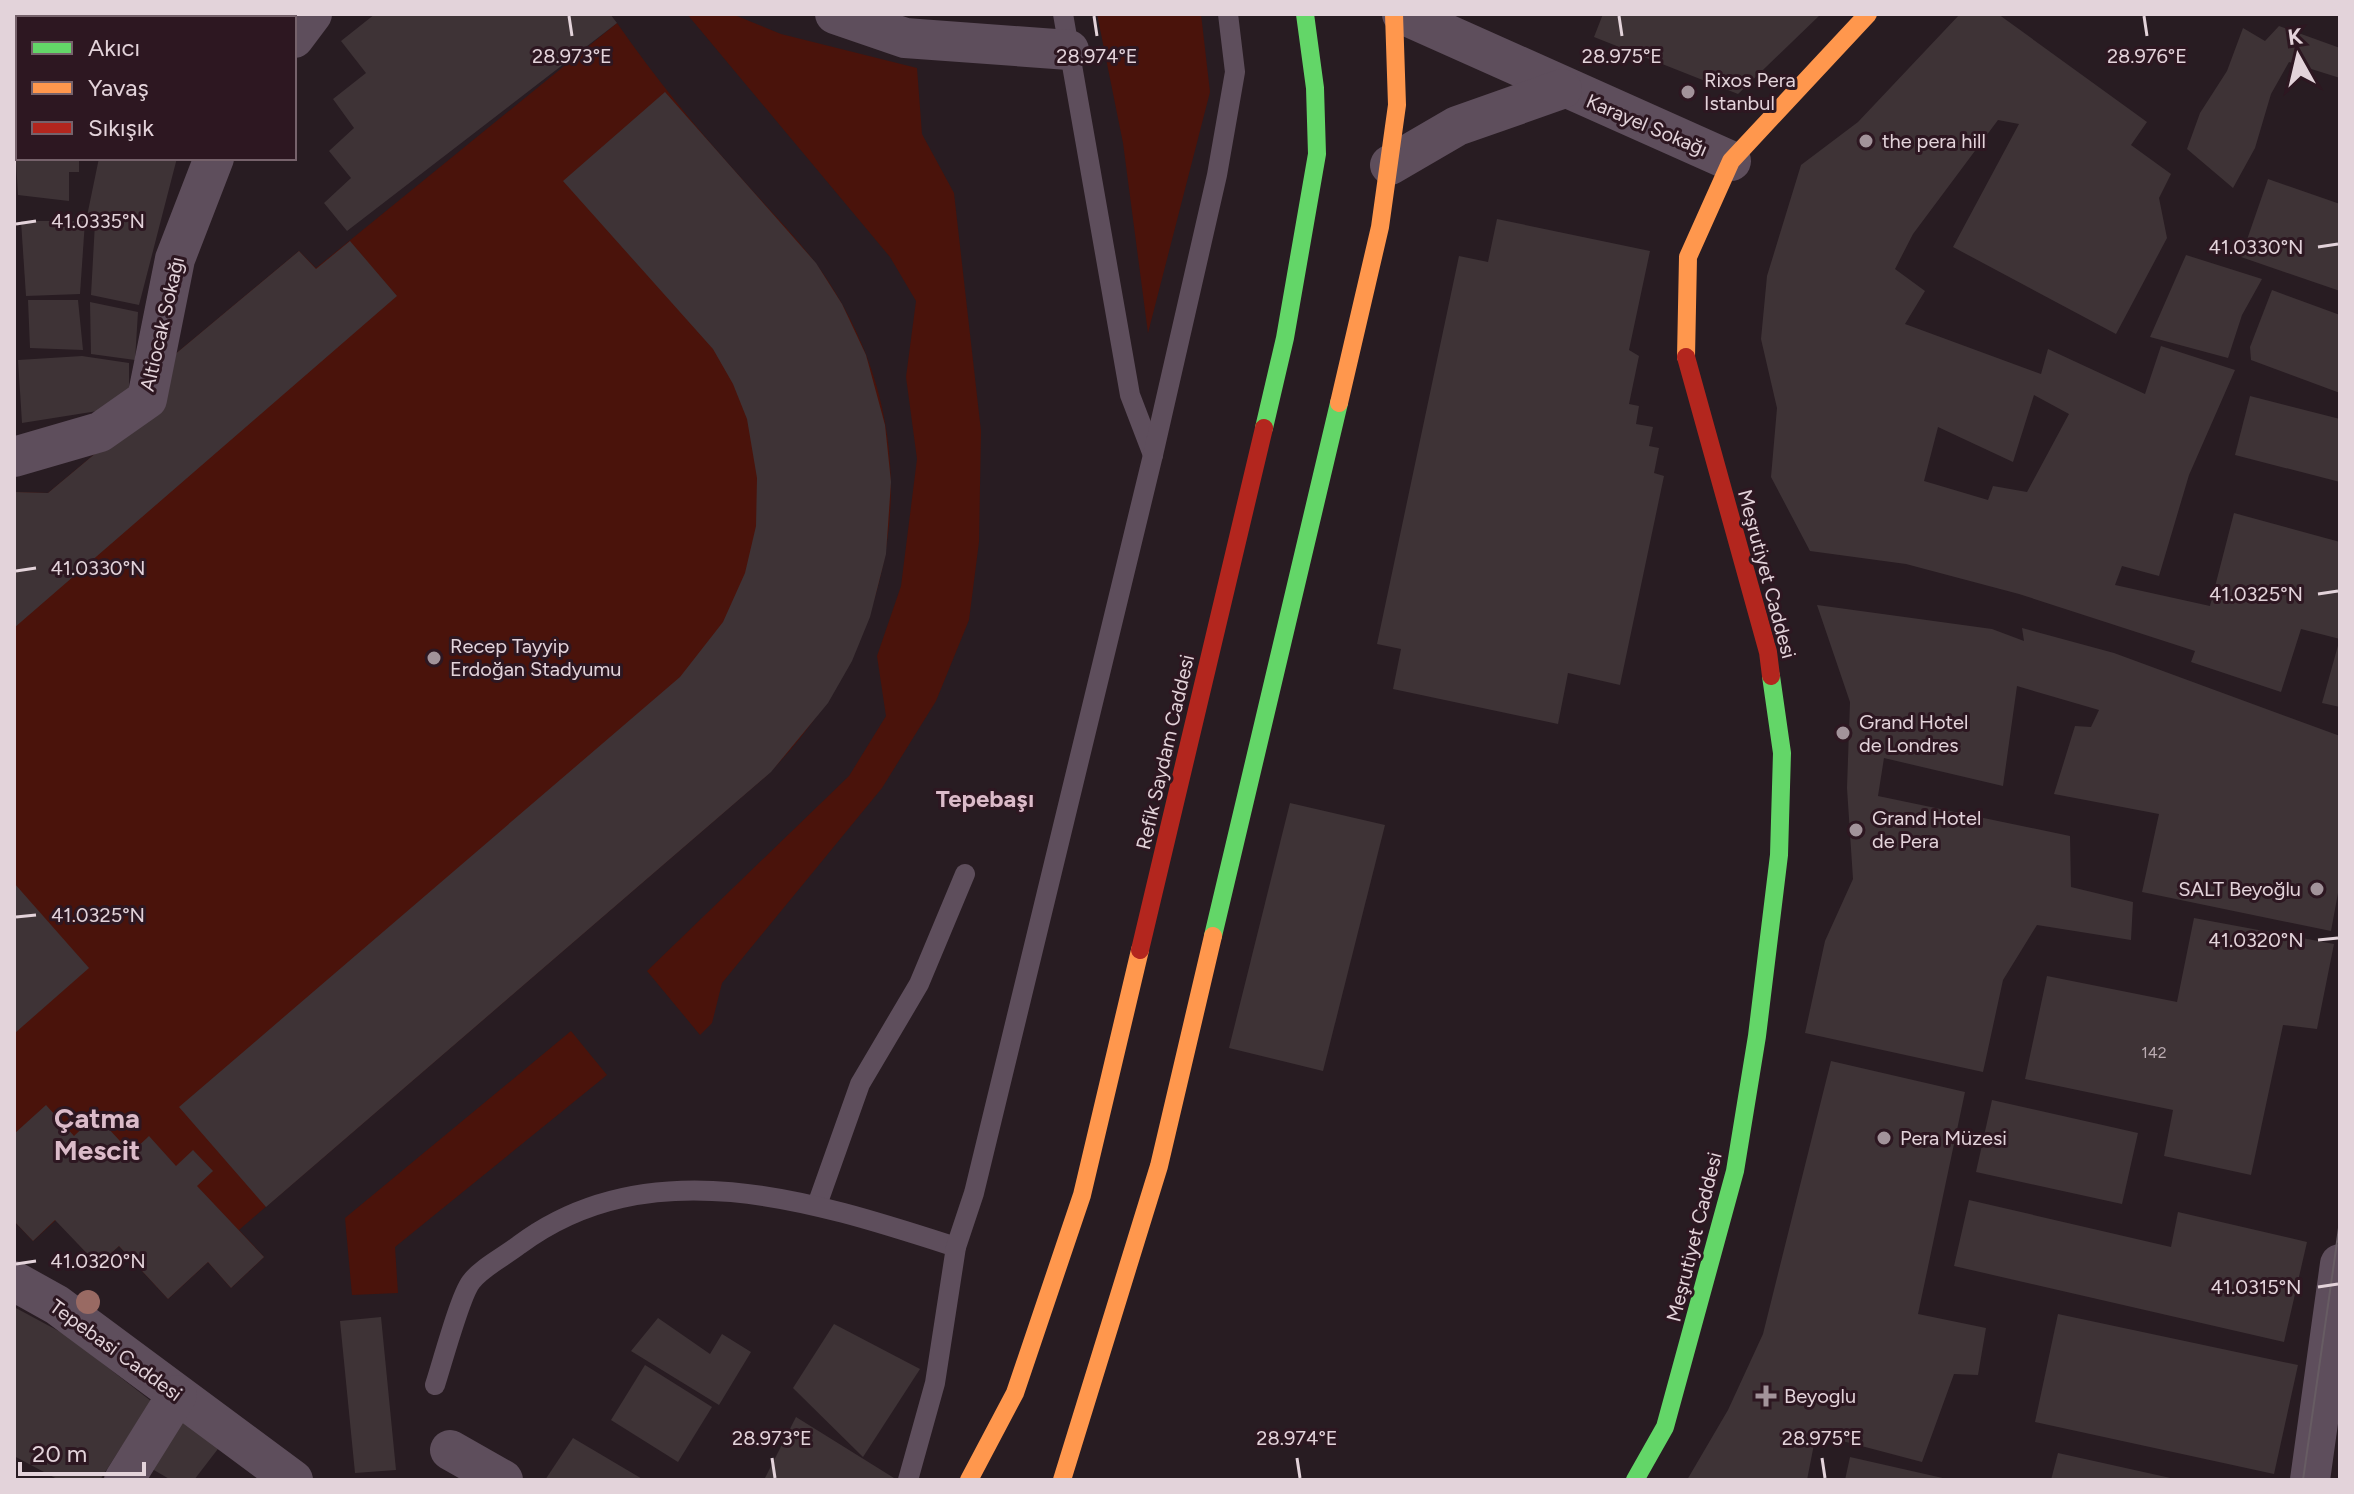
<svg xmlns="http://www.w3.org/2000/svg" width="2354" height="1494" font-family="Figtree,sans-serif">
<rect width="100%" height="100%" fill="#281c22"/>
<g fill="#4a130b">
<path d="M687 14H732L781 34 917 68 922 134 954 193 981 431 979 542 969 620 936 701 882 788 722 983 712 1023 700 1035 647 971 849 776 886 716 877 656 901 586 917 459 906 377 916 301 890 257Z"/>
<path d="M1097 14H1201L1210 92 1148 333 1123 143Z"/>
<path d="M617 23C656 79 697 129 742 179 771 212 804 244 828 281 935 444 900 644 765 777L239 1230 264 1257 231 1288 208 1262 168 1299 119 1246 98 1265 56 1220 33 1241 14 1221V492L48 493 163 397 161 366 299 251 316 268Z"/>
<path d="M571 1031 607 1075 395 1247 398 1293 352 1295 345 1218Z"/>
</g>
<g fill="#3e3336" fill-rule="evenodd">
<path d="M14 14H57V18H18V104Z"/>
<path d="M125 14H219L223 18H124Z"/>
<path d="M375 14H610L617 23 347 231 324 203 351 178 329 151 354 128 333 99 366 73 341 41Z"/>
<path d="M1603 14H1821L1738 94 1594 37Z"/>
<path d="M1960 14H1998L2147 122 2131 145 2171 174 2159 198 2167 238 2116 334 1953 247 2019 124 1998 120 1913 234 1895 269 1925 291 1905 324 2041 374 2048 349 2145 394 2161 346 2235 370 2189 475 2159 576 2122 566 2115 585 2210 606 2234 513 2340 542V639L2301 629 2281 692 2191 662 2195 651 2019 594 1906 564 1810 551 1771 477 1777 408 1761 339 1767 276 1801 165 1858 122ZM2034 395 2069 414 2027 492 1993 486 1988 500 1924 481 1938 427 2013 462Z"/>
<path d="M2279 26 2340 48V78L2289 62 2271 94 2255 148 2233 188 2187 149 2200 113 2227 71 2243 28 2265 41Z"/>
<path d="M665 92 816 263 842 304 866 355 885 425 891 482 886 554 870 617 852 661 828 703 771 772 266 1207 179 1107 680 677 723 622 745 573 756 526 757 478 747 419 733 384 713 349 563 181Z"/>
<path d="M14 131H18V158H79V172H69V201L18 195Z"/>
<path d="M99 158H177L139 305 91 295 95 223 86 221Z"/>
<path d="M2268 179 2340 204V291L2241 257Z"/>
<path d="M1497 219 1650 251 1629 350 1639 356 1629 404 1639 406 1636 424 1653 427 1649 446 1659 448 1654 473 1664 476 1620 685 1568 673 1558 724 1393 689 1401 649 1377 644 1459 256 1488 262Z"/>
<path d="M21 221H85L80 294 26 296Z"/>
<path d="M350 241 397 296 14 628V492L48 493 163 397 161 366 299 251 316 269Z"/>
<path d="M2186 255 2262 279 2242 315 2228 358 2150 337Z"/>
<path d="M2272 290 2340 315V393L2251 360 2250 347Z"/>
<path d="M28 300H78L83 350 30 348Z"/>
<path d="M90 302 138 312 135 360 91 354Z"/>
<path d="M82 356 129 363V406L22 423 18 360Z"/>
<path d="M2250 396 2340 419V482L2235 455Z"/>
<path d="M1817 605 1992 629 2024 641 2022 628 2114 653 2340 736V882L2331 931 2142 892 2159 814 2054 794 2075 726 2091 727 2099 710 2017 686 2003 786 1884 758 1878 796 2070 836 2071 887 2133 902 2131 940 2037 925 2003 980 1983 1072 1805 1033 1825 941 1853 879 1847 788 1850 702Z"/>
<path d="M2339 642H2340V707L2322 703Z"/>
<path d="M1290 803 1385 825 1323 1071 1229 1048Z"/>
<path d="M14 883 89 968 15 1033 14 1032Z"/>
<path d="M2194 918 2334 944 2317 1029 2283 1025 2251 1175 2164 1156 2173 1110 2025 1079 2047 976 2177 1002Z"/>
<path d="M1831 1061 1965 1092 1918 1314 1986 1328 1978 1375 1954 1374 1922 1462 1816 1434 1807 1480H1687L1728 1410 1763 1334Z"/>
<path d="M1992 1100 2138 1133 2122 1204 1976 1172Z"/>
<path d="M46 1105 74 1136 96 1115 131 1153 149 1136 176 1166 193 1150 213 1171 197 1186 264 1257 231 1288 208 1262 168 1299 119 1246 98 1265 55 1220 33 1241 14 1221V1134Z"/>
<path d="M1969 1200 2171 1247 2178 1212 2307 1242 2284 1342 1954 1266Z"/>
<path d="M14 1307 66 1335 151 1401 100 1480H59L14 1456Z"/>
<path d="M2058 1314 2298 1365 2274 1474 2035 1422Z"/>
<path d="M381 1317 396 1470 355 1473 340 1321Z"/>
<path d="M658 1318 710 1354 722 1334 751 1352 719 1405 631 1351Z"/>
<path d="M834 1324 920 1369 863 1457 793 1388Z"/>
<path d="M645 1365 712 1407 678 1462 611 1420Z"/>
<path d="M183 1414 224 1441 194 1480H171L147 1466Z"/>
<path d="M796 1417 894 1478 764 1480Z"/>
<path d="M573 1438 644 1480H545Z"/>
<path d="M2058 1453 2175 1479V1480H2051Z"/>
<path d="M1850 1457 1947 1479V1480H1845Z"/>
</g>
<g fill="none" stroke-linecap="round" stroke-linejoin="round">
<g stroke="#5e4e5c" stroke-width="20">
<path d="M1063 14 1130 395 1153 455"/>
<path d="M817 1205 860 1084 919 984 965 874"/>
<path d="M435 1385C442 1364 460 1296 471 1282 481 1268 505 1256 519 1245 650 1147 816 1202 956 1247"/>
<path d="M908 1480 935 1383 956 1247 974 1193 1153 455 1217 175 1235 72 1228 14"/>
</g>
<g stroke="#5e4e5c" stroke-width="40">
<path d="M835 14 905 38 1069 50"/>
<path d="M1402 14 1731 161"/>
<path d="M294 38 312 14"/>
<path d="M1390 165 1457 126 1562 89"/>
<path d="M14 457 100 432 147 399 175 259 214 158"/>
<path d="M14 1281 57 1305 293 1480"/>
<path d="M450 1450 503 1480"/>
<path d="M124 1480 177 1395"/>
<path d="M2310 1480 2340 1264"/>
</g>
<g stroke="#63d668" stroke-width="18">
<path d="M1264 428 1285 338 1317 154 1315 88 1305 14"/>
<path d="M1213 936 1339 403"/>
<path d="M1635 1480 1665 1427 1735 1171 1757 1036 1779 855 1782 753 1771 676"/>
</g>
<g stroke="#ff974d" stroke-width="18">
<path d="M1686 357 1688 257 1731 161 1868 14"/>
<path d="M1339 403 1380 227 1397 105 1394 14"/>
<path d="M969 1480 1015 1393 1082 1195 1140 950"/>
<path d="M1062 1480 1159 1166 1213 936"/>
</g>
<g stroke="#b3261e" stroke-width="18">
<path d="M1686 357 1768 652 1771 676"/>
<path d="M1140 950 1264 428"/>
</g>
<path stroke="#675c63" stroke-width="2" d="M2303 1480 2340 1221"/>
</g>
<circle fill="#996a63" cx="88" cy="1302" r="12"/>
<path fill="none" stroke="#e3d3da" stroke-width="3" d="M569 16 572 36M1094 16 1097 36M1619 16 1622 36M2144 16 2147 36M16 224 36 221M2318 247 2338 244M16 571 36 568M2318 594 2338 591M16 917 36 915M2318 940 2338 938M16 1264 36 1261M2318 1287 2338 1284M772 1458 775 1478M1297 1458 1300 1478M1822 1458 1825 1478"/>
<g fill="#a2939a" stroke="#2d1721" stroke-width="3">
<circle cx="1688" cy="92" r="8"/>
<circle cx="1866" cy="141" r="8"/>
<circle cx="434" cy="658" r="8"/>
<circle cx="1843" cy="733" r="8"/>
<circle cx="1856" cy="830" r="8"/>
<circle cx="2317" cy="889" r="8"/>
<circle cx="1884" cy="1138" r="8"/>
<path d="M1762 1384h8v8h8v8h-8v8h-8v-8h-8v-8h8z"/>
</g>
<g text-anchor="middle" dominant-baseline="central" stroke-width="6" stroke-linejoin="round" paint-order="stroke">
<g font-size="16" fill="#baabb1">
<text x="2154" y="1052">142</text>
</g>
<g font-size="20" fill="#e3d3da" stroke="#2d1721" text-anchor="start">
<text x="1704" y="80">Rixos Pera<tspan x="1704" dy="23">Istanbul</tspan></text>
<text x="1882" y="141">the pera hill</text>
<text x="450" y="646">Recep Tayyip<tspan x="450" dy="23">Erdoğan Stadyumu</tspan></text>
<text x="1859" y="722">Grand Hotel<tspan x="1859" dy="23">de Londres</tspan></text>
<text x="1872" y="818">Grand Hotel<tspan x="1872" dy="23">de Pera</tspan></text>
<text x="2301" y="889" text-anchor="end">SALT Beyoğlu</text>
<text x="1900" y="1138">Pera Müzesi</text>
<text x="1784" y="1396">Beyoglu</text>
</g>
<g font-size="20" fill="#e3d3da" stroke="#2d1721">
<text transform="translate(1647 125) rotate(23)">Karayel Sokağı</text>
<text transform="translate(162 324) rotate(-77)">Altiocak Sokağı</text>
<text transform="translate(1767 574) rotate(75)">Meşrutiyet Caddesi</text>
<text transform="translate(1165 752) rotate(-77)">Refik Saydam Caddesi</text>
<text transform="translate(1694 1237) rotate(-76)">Meşrutiyet Caddesi</text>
<text transform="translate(116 1350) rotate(36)">Tepebasi Caddesi</text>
</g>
<g font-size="24" font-weight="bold" fill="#dbbbc9" stroke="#2d1721">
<text x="985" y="798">Tepebaşı</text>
</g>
<g font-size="28" font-weight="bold" fill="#dbbbc9" stroke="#2d1721">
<text x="97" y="1118">Çatma<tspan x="97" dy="32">Mescit</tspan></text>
</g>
</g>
<g font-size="20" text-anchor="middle" fill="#e3d3da" stroke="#2d1721" stroke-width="6" stroke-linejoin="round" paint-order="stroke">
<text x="572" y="63">28.973°E</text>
<text x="1097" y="63">28.974°E</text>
<text x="1622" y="63">28.975°E</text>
<text x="2147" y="63">28.976°E</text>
<text x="98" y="228">41.0335°N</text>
<text x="2256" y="254">41.0330°N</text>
<text x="98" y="575">41.0330°N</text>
<text x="2256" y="601">41.0325°N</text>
<text x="98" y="922">41.0325°N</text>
<text x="2256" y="947">41.0320°N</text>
<text x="98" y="1268">41.0320°N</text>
<text x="2256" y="1294">41.0315°N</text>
<text x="772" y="1445">28.973°E</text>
<text x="1297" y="1445">28.974°E</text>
<text x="1822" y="1445">28.975°E</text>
</g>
<rect width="2354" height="1494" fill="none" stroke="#e3d3da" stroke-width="32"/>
<rect x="16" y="16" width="280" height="144" fill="#2d1721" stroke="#76626b" stroke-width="2"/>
<rect x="32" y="42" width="40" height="12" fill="#63d668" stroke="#76626b" stroke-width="2"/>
<text x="88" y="56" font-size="24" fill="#e3d3da">Akıcı</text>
<rect x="32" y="82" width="40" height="12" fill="#ff974d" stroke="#76626b" stroke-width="2"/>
<text x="88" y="96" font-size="24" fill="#e3d3da">Yavaş</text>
<rect x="32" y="122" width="40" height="12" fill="#b3261e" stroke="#76626b" stroke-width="2"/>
<text x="88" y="136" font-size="24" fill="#e3d3da">Sıkışık</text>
<g transform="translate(2298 56) rotate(352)" stroke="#2d1721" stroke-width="6" paint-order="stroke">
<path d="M0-6L14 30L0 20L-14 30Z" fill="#e3d3da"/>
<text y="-12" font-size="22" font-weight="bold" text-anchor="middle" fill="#e3d3da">K</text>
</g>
<path d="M20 1462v12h124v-12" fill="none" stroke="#e3d3da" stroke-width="4"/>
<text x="32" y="1462" font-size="24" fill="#e3d3da" stroke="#2d1721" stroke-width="6" paint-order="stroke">20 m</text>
</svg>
